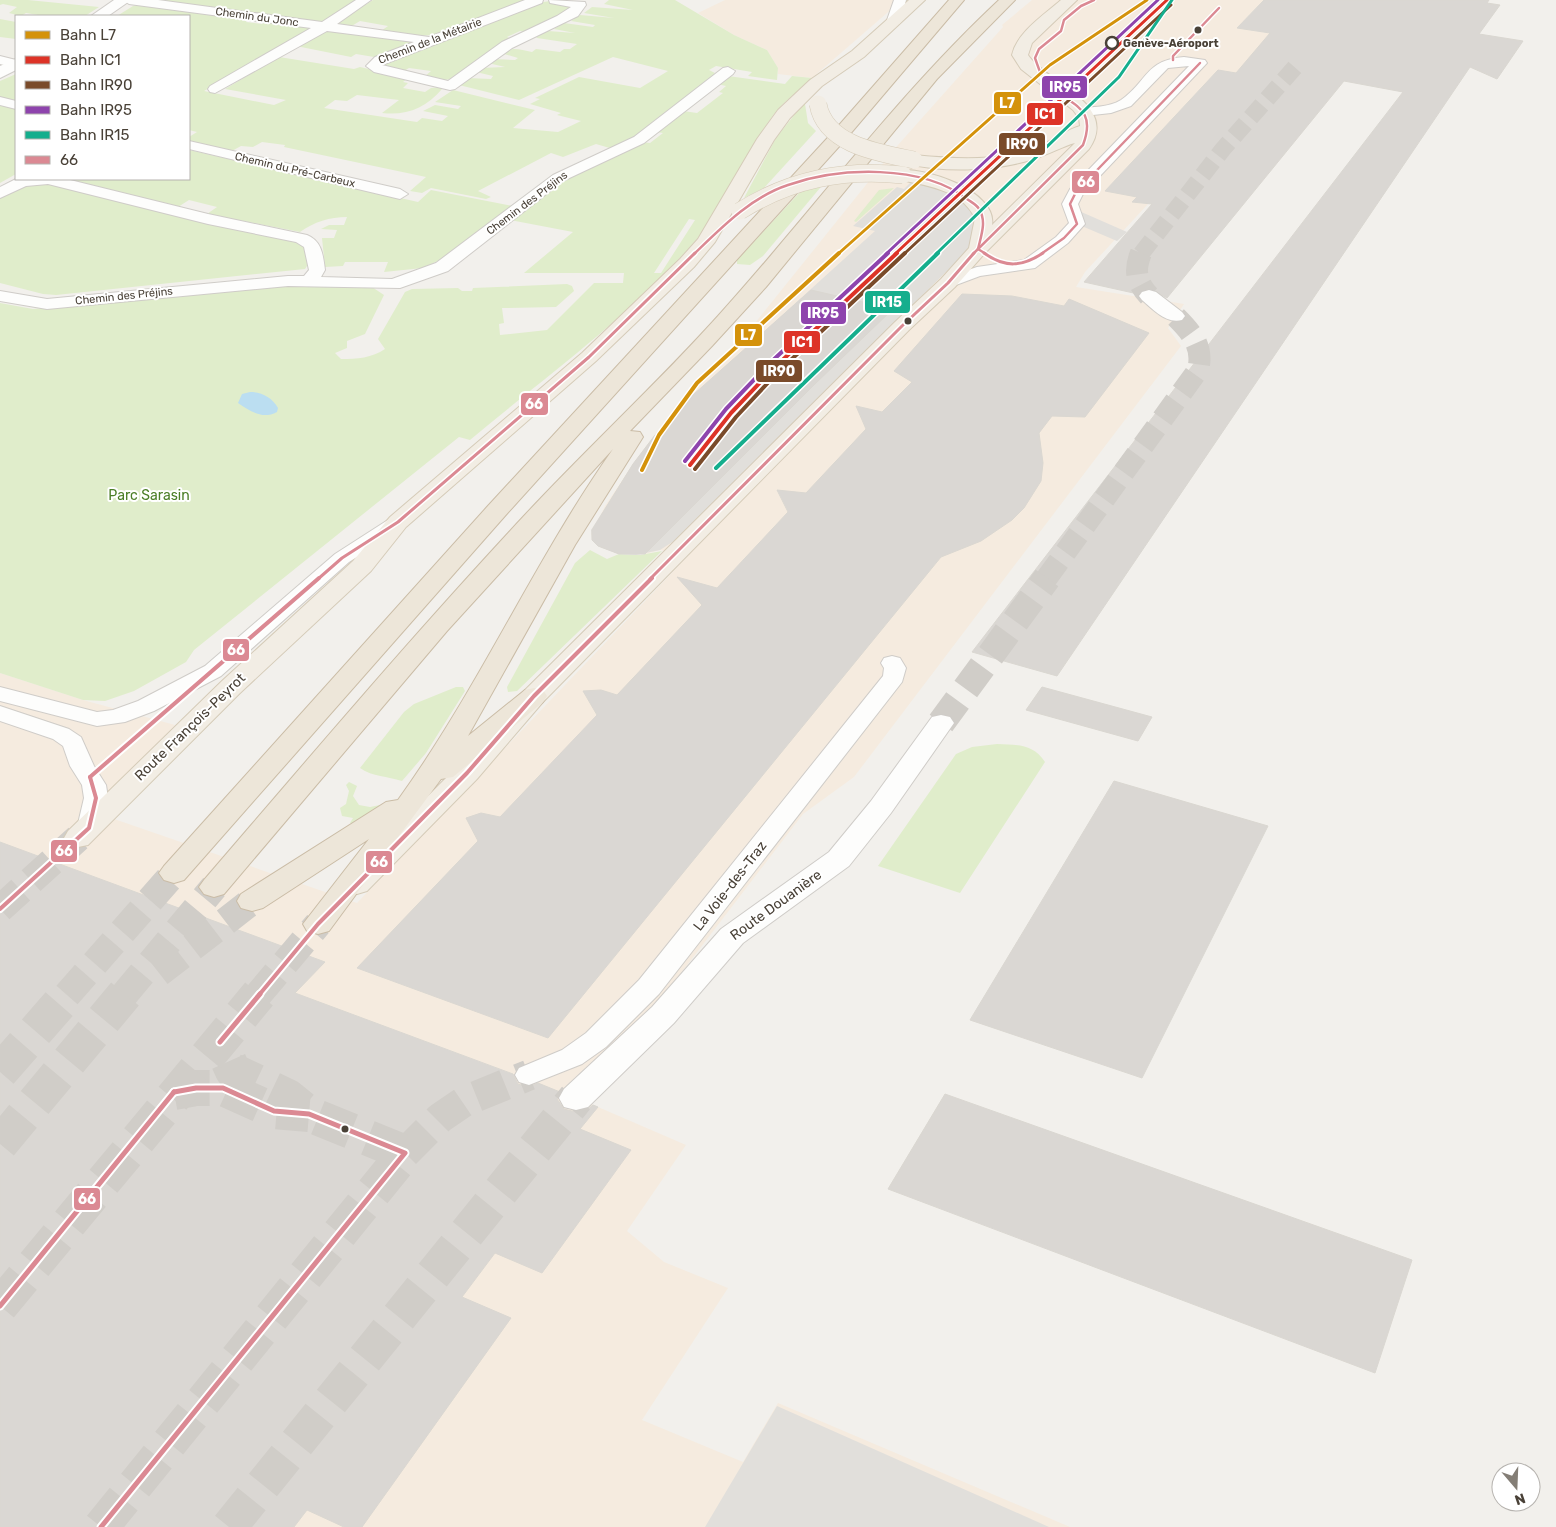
<svg xmlns="http://www.w3.org/2000/svg" width="1556" height="1527" font-family="Rubik,sans-serif">
<rect width="100%" height="100%" fill="#f2f0ec"/>
<g fill="#f5ebdf">
<path d="M725 0H902L812 78 778 74V68L767 50 734 35 698 13Z"/>
<path d="M1032 0H1264L1237 28 1309 40 1236 73 1218 70 1105 191 1137 197 1133 202 1148 204 1085 272 1076 287 1184 304 1168 328 1181 346 854 777 803 814 665 994 561 1091 686 1145 627 1231 664 1262 728 1288 642 1420 743 1462 778 1403 1070 1527H0V673L83 700 175 725 91 811 357 903 689 555 660 550 645 554H619L598 546 591 534 605 506 633 464 676 410 755 323 898 145 1003 27 1002 25Z"/>
</g>
<g fill="#e0edcb" fill-rule="evenodd">
<path d="M0 0H28L99 7 85 16H37L38 15 26 13 21 16 9 13 17 7 3 4 0 5Z"/>
<path d="M147 0H359L326 21 315 23Z"/>
<path d="M373 0H528L432 35 419 36 381 31 388 26 360 21 350 27 340 25 338 22Z"/>
<path d="M609 0H675L734 35 767 50 778 68 777 80 748 76 752 72 716 66 709 70 715 73 712 76 663 114 634 139 613 149 596 144 563 157 551 153 478 191 491 197 486 199 431 188 422 193 410 191 426 177 284 147 285 145 262 142 253 147 241 146 230 152 189 143V137L197 132 189 130V16H117L133 6 144 4 247 18 246 22 262 24 268 20 309 26 311 30 204 91 274 105 286 100 225 89 279 57 354 69 360 67 408 78 403 82 408 83 403 88 425 92 431 88 440 87 442 89C426 108 406 116 382 113L399 100 357 95 347 101 335 100 324 108 417 122 422 118 442 121 448 116 423 111 435 105 458 109 461 106 435 102 453 90 535 110 513 128 558 132 581 121 557 115 561 113 530 104 540 99 535 98 579 77 640 88 668 71 613 57 519 100 459 85 467 78 491 79 493 76 476 72 480 68 505 67 488 63 493 59 515 60 518 58 501 53C511 46 521 50 532 52L536 49 560 52 564 49H570L577 44 537 38 535 35 548 31 575 33 554 29 564 23 593 27 595 25 571 21 580 15 614 18 584 13 592 7 633 10 604 4Z"/>
<path d="M550 1 567 3 574 9 528 33 520 31 507 37 512 39 457 78 438 81 423 78 431 71 409 68 404 71 382 67V63L537 3Z"/>
<path d="M0 19 16 22V39L0 37Z"/>
<path d="M333 30 410 40 411 43 380 58 356 54 351 57 296 46 323 31Z"/>
<path d="M16 74V102L0 98V81Z"/>
<path d="M728 76 785 84 792 76 812 78C800 90 784 101 774 114 742 157 725 209 689 248 624 321 545 377 470 440L459 437 194 650 186 662 134 691 105 701 83 700 0 673V303L33 309 295 284 372 287 384 295 365 334 347 341V348L335 353 341 359C357 359 372 358 385 349L378 339 405 292 412 289 458 288 462 291H472L473 288 567 284 572 286 574 291 556 307 502 308 504 323 499 324 500 335 547 330 594 283H623L624 273H524L573 232 510 220 567 176 642 142 650 143 663 133 657 132 683 111 697 113 723 93 719 92 726 86 717 84ZM689 219 695 220 661 273H654Z"/>
<path d="M803 104H805L808 123 816 131 764 188 744 198 776 138Z"/>
<path d="M0 105 16 109V174L0 183Z"/>
<path d="M189 150 418 202 431 190 513 206 444 258 423 268 384 272 388 262H345L343 266 325 267 322 238H334L337 230 321 229 329 225H344L347 217C330 217 314 222 300 232L207 214 217 207 189 200 178 207 66 179H189Z"/>
<path d="M45 182 304 243 309 263 305 269 56 295 43 294 0 283V197L23 185Z"/>
<path d="M825 182 763 256 750 265 737 264V260L802 190Z"/>
<path d="M894 188 856 222 854 221 879 190Z"/>
<path d="M590 550 607 559 619 554 640 555 662 551 517 691 508 692 507 687 575 563Z"/>
<path d="M456 687H463L465 691 426 753 402 781C387 776 373 777 360 768L404 712 414 704Z"/>
<path d="M997 744C1018 745 1033 744 1045 762L960 893 878 866 956 754 972 747Z"/>
<path d="M349 782 357 786 353 796 359 805 370 807 385 804 355 825 350 823 353 818 342 816 340 808 346 804 349 791 346 785Z"/>
</g>
<g fill="#e1dfdb">
<path d="M913 180 943 189 963 201 974 216 976 224 971 244 962 256 674 541 660 550 636 555 619 554 598 546 592 540 591 530 633 464 655 435 706 384 875 231 853 226 897 187 904 189Z"/>
<path d="M1070 207 1127 232 1117 241 1077 224Z"/>
<path d="M777 1406 1049 1527H705Z"/>
</g>
<path fill="#bbdef1" d="M250 392C261 392 272 397 278 408L277 412C262 420 250 411 238 403L242 394Z"/>
<g fill="#dad7d3" stroke="#dad7d1">
<path d="M1264 0H1489L1487 3 1500 5 1479 34 1523 41 1497 79 1470 67 1057 676 972 652 1403 92 1344 81 1167 298 1150 288 1141 290 1138 294 1084 282 1152 204 1132 202 1137 197 1105 191 1218 70 1236 73 1270 33 1237 28Z"/>
<path d="M811 290 893 309 815 384 645 554H619L598 546 592 540V530L633 464 655 435 676 410Z"/>
<path d="M962 294 1012 296 1064 306 1069 299 1149 333 1085 417 1052 416 1039 433 1043 463 1041 481 1024 508 1012 520 981 541 941 557 548 1038 357 968 478 841 466 818 481 813 500 817 597 715 583 691 601 690 617 695 702 605 677 577 717 588 788 512 777 490 806 493 866 429 856 406 882 412 912 382 894 371Z"/>
<path d="M1042 687 1152 717 1138 741 1026 710Z"/>
<path d="M1114 781 1268 826 1142 1078 970 1020Z"/>
<path d="M0 842 325 962 295 993 513 1074 518 1084 528 1087 538 1083 560 1092 557 1099 564 1109 576 1112 588 1109 593 1105 598 1107 580 1129 631 1150 542 1273 495 1253 462 1297 511 1318 362 1527H344L307 1510 294 1527H0Z"/>
<path d="M945 1094 1412 1260 1375 1373 888 1189Z"/>
</g>
<g fill="none" stroke-linecap="round" stroke-linejoin="round">
<path stroke="#d0cdc8" stroke-width="31" stroke-dasharray="31 15" stroke-linecap="butt" d="M405 1153 440 1118 465 1101 529 1075"/>
<path stroke="#d0cdc8" stroke-width="17" stroke-dasharray="17 8" stroke-linecap="butt" d="M1141 254 1223 149 1296 66"/>
<g stroke="#d0cdc8" stroke-width="22" stroke-dasharray="22 11" stroke-linecap="butt">
<path d="M1141 253C1134 270 1136 282 1149 296"/>
<path d="M1046 579 1198 370C1204 346 1191 332 1175 316"/>
</g>
<path stroke="#d0cdc8" stroke-width="28" stroke-dasharray="28 14" stroke-linecap="butt" d="M941 723 1047 578"/>
<path stroke="#d0cdc8" stroke-width="36" stroke-dasharray="36 18" stroke-linecap="butt" d="M229 1527 576 1098"/>
<g stroke="#d0cdc8" stroke-width="36" stroke-dasharray="36 18" stroke-linecap="butt">
<path d="M174 1092 196 1088H223L274 1111 309 1114"/>
<path d="M101 1527 405 1153 309 1114 288 1097 233 1071 220 1042"/>
</g>
<g stroke="#d0cdc8" stroke-width="28" stroke-dasharray="28 14" stroke-linecap="butt">
<path d="M0 909 78 838"/>
<path d="M258 995 318 924"/>
</g>
<path stroke="#d0cdc8" stroke-width="36" stroke-dasharray="36 18" stroke-linecap="butt" d="M0 1306 259 994"/>
<g stroke="#d0cdc8" stroke-width="28" stroke-dasharray="28 14" stroke-linecap="butt">
<path d="M159 973 252 901"/>
<path d="M67 995 174 873"/>
<path d="M124 995 214 887"/>
</g>
<g stroke="#d0cdc8" stroke-width="36" stroke-dasharray="36 18" stroke-linecap="butt">
<path d="M0 1072 68 994"/>
<path d="M0 1144 125 994"/>
</g>
<defs>
<g id="minor">
<path d="M123 0H158L322 22 356 0H371L337 24 429 37 525 0H543L542 3 382 65 448 81 502 42 557 16 571 7 550 3 549 0 585 2 586 5 578 16 512 48 455 89 450 90 374 72 366 66 375 57 414 42 327 31 215 93 210 92 208 89 210 86 311 28 129 4Z"/>
<path d="M894 0H906L900 23 893 27 886 23Z"/>
<path d="M0 56 16 60V68L0 64Z"/>
<path d="M1184 57 1205 60 1207 63 1083 194 1078 204 1085 224 1068 243 1035 268 980 276 948 288 942 287 940 283 942 279 977 267 1024 260 1056 237 1069 223 1062 204 1070 189 1189 66 1168 68 1131 106 1111 113 1084 116 1077 112 1079 109C1092 106 1109 108 1121 100 1148 81 1145 60 1184 57Z"/>
<path d="M728 67 735 71 733 74 644 143 563 181 448 271 400 288 288 286 47 309 0 301V291L47 299 288 276H304L309 270 304 247 296 242 208 224 48 184 26 186 0 198V187L16 179H66L208 214 307 235C322 241 323 255 325 270L321 277 392 279 436 263 553 175 634 137 723 68Z"/>
<path d="M0 97 16 101V109L0 105Z"/>
<path d="M189 141 400 189 408 194 400 199 189 149Z"/>
<path d="M398 516 405 518 408 522 405 526 349 562 221 676 154 711 125 722 97 726 0 701V687L97 712 113 710 138 701 205 666 335 554 391 518Z"/>
<path d="M892 656 900 658 906 668 902 682 659 994 606 1047 582 1064 529 1085 519 1082 515 1075 519 1068 562 1050 586 1033 639 980 883 676 884 668 881 663 884 658Z"/>
<path d="M0 706 69 729 81 737 94 766 106 785 108 798 101 828 98 834 89 836 80 834 77 828 84 798 82 785 70 766 63 746 53 739 0 721Z"/>
</g>
<g id="tertiary">
<path d="M114 0H131L108 16H91Z"/>
<path d="M16 59V70L0 78V66Z"/>
<path d="M1149 290 1156 292 1182 312 1185 316 1182 320C1166 324 1154 310 1142 300L1139 296 1142 292Z"/>
<path d="M941 715 950 717 954 723 891 813 849 866 743 943 674 1023 588 1107 576 1110 564 1107 559 1098 564 1089 652 1007 721 929 829 852 871 801 932 717Z"/>
</g>
<g id="primary">
<path d="M909 0H925L864 57 822 86 790 118 774 140 715 242 694 267 596 361 406 527 371 571 240 693 88 845 78 847 68 845 64 838 68 831 222 681 353 561 390 517 582 353 680 259 698 239 757 139 778 110 810 80 852 51Z"/>
<path d="M1061 0H1077L1032 43 1028 55C1048 84 1120 104 1089 149L985 253 955 287 909 330 543 702 477 779 367 891 357 894 347 891 342 884 347 877 457 767 525 690 895 322 941 279 969 248 975 218C960 188 925 186 897 179L894 175 897 171C922 165 998 191 992 225L1075 143C1066 145 1047 155 1034 159 996 171 947 173 908 164L905 160 908 156 914 155C955 159 1000 162 1039 146 1053 141 1066 130 1080 126L1079 118 1073 110 1021 69 1012 55C1017 32 1044 15 1061 0Z"/>
</g>
<g id="motorway">
<path d="M949 0H964L845 140 504 517 184 880 174 883 164 880 159 873 164 866 487 507 833 132Z"/>
<path d="M999 0H1015L937 79 766 287 712 346 630 431 640 432 643 437 575 545 468 736 525 690 534 688 543 690 547 696 543 702 453 777 441 779 329 931 318 934 307 931 303 924 369 839 263 908 252 911 241 908 237 901 241 894 386 802 398 800C479 688 534 561 613 449L447 631 224 894 214 897 204 894 199 887 204 880C309 758 413 635 523 517 586 449 655 386 718 316 813 211 895 97 999 0Z"/>
</g>
</defs>
<use href="#minor" stroke="#cfccc8" stroke-width="2"/>
<use href="#tertiary" stroke="#cfccc8" stroke-width="2"/>
<use href="#primary" stroke="#d5cbb8" stroke-width="2"/>
<use href="#motorway" stroke="#cabca6" stroke-width="2"/>
<use href="#minor" fill="#fdfdfc" fill-rule="evenodd"/>
<use href="#tertiary" fill="#fdfdfc" fill-rule="evenodd"/>
<use href="#primary" fill="#f2ede4" fill-rule="evenodd"/>
<use href="#motorway" fill="#ede6d9" fill-rule="evenodd"/>
<defs>
<g id="primary-bridge">
<path d="M818 104C825 145 879 153 914 160"/>
<path d="M740 211C791 179 843 169 903 175"/>
</g>
</defs>
<use href="#primary-bridge" stroke="#d5cbb8" stroke-width="18" stroke-linecap="butt"/>
<use href="#primary-bridge" stroke="#f2ede4" stroke-width="17"/>
<defs>
<g id="bus-1-far3">
<path d="M1173 60V56L1219 8"/>
<path d="M978 249 986 254"/>
<path d="M694 254C721 228 751 197 788 185 840 167 922 164 967 199 971 202 977 205 979 209 987 221 981 236 978 249"/>
<path d="M973 254 1083 145C1098 105 1069 106 1047 83 1040 76 1038 66 1035 58L1039 49 1061 31 1064 20 1081 6 1094 0"/>
<path d="M1041 254 1064 238 1077 224 1070 204 1076 192 1200 63"/>
</g>
<g id="bus-1-far2">
<path d="M984 253C1005 268 1022 267 1043 253"/>
<path d="M318 579 342 558 398 522 589 357 695 253"/>
<path d="M650 579 902 326 948 283 974 253"/>
</g>
<g id="bus-1-far1">
<path d="M90 777 319 578"/>
<path d="M0 909 89 828 96 798 90 777"/>
<path d="M259 995 318 924 467 773 534 696 652 578"/>
</g>
<g id="bus-1">
<path d="M220 1042 260 994"/>
<path d="M0 1306 174 1092"/>
<path d="M101 1527 405 1153 309 1114 274 1111 223 1088H196L174 1092"/>
</g>
</defs>
<use href="#bus-1-far3" stroke="#fff" stroke-width="5"/>
<use href="#bus-1-far2" stroke="#fff" stroke-width="6"/>
<use href="#bus-1-far1" stroke="#fff" stroke-width="8"/>
<use href="#bus-1" stroke="#fff" stroke-width="9"/>
<use href="#bus-1-far3" stroke="#db8993" stroke-width="2.5"/>
<use href="#bus-1-far2" stroke="#db8993" stroke-width="3"/>
<use href="#bus-1-far1" stroke="#db8993" stroke-width="4"/>
<use href="#bus-1" stroke="#db8993" stroke-width="5"/>
<defs>
<path id="rail-1-far1" d="M838 254 1050 65 1147 0"/>
<path id="rail-1" d="M642 470 659 435 697 383 839 253"/>
<path id="rail-2-far1" d="M895 254 1167 0"/>
<path id="rail-2" d="M690 465 731 413 774 368 897 253"/>
<path id="rail-3-far1" d="M904 254 1171 5"/>
<path id="rail-3" d="M695 469 736 417 778 372 905 253"/>
<path id="rail-4-far1" d="M886 254 1158 0"/>
<path id="rail-4" d="M685 461 726 409 770 363 888 253"/>
<path id="rail-5-far1" d="M936 254 1119 77 1172 0"/>
<path id="rail-5" d="M716 468 938 253"/>
</defs>
<use href="#rail-1-far1" stroke="#fff" stroke-width="5.5"/>
<use href="#rail-1" stroke="#fff" stroke-width="7"/>
<use href="#rail-2-far1" stroke="#fff" stroke-width="5.5"/>
<use href="#rail-2" stroke="#fff" stroke-width="7"/>
<use href="#rail-3-far1" stroke="#fff" stroke-width="5.5"/>
<use href="#rail-3" stroke="#fff" stroke-width="7"/>
<use href="#rail-4-far1" stroke="#fff" stroke-width="5.5"/>
<use href="#rail-4" stroke="#fff" stroke-width="7"/>
<use href="#rail-5-far1" stroke="#fff" stroke-width="5.5"/>
<use href="#rail-5" stroke="#fff" stroke-width="7"/>
<use href="#rail-1-far1" stroke="#d4920b" stroke-width="3"/>
<use href="#rail-1" stroke="#d4920b" stroke-width="4"/>
<use href="#rail-2-far1" stroke="#dd3327" stroke-width="3"/>
<use href="#rail-2" stroke="#dd3327" stroke-width="4"/>
<use href="#rail-3-far1" stroke="#7a4b2a" stroke-width="3"/>
<use href="#rail-3" stroke="#7a4b2a" stroke-width="4"/>
<use href="#rail-4-far1" stroke="#8e44ad" stroke-width="3"/>
<use href="#rail-4" stroke="#8e44ad" stroke-width="4"/>
<use href="#rail-5-far1" stroke="#15ae8d" stroke-width="3"/>
<use href="#rail-5" stroke="#15ae8d" stroke-width="4"/>
</g>
<g fill="#494137" stroke="#fff" stroke-width="2">
<circle cx="1198" cy="30" r="4.5"/>
<circle cx="908" cy="321" r="4.5"/>
<circle cx="345" cy="1129" r="4.5"/>
</g>
<circle fill="#fff" stroke="#494137" stroke-width="2.5" cx="1112" cy="43" r="6"/>
<g text-anchor="middle" dominant-baseline="central" stroke-width="4" stroke-linejoin="round" paint-order="stroke">
<g font-size="11" fill="#494137" stroke="#fff">
<text transform="translate(257 17) rotate(8)">Chemin du Jonc</text>
<text transform="translate(430 41) rotate(-21)">Chemin de la Métairie</text>
<text transform="translate(295 170) rotate(13)">Chemin du Pré-Carbeux</text>
<text transform="translate(527 203) rotate(-37)">Chemin des Préjins</text>
<text transform="translate(124 296) rotate(-6)">Chemin des Préjins</text>
</g>
<g font-size="11" font-weight="bold" fill="#494137" stroke="#fff" text-anchor="start">
<text x="1123" y="43">Genève-Aéroport</text>
</g>
<g font-size="14" fill="#4b7e27" stroke="#fff">
<text x="149" y="495">Parc Sarasin</text>
</g>
<g font-size="14" fill="#494137" stroke="#fff">
<text transform="translate(190 727) rotate(-44)">Route François-Peyrot</text>
<text transform="translate(730 886) rotate(-52)">La Voie-des-Traz</text>
<text transform="translate(776 905) rotate(-36)">Route Douanière</text>
</g>
</g>
<g stroke="#fff" stroke-width="2">
<rect x="1041" y="75" width="47" height="24" rx="5" fill="#8e44ad"/>
<rect x="993" y="91" width="29" height="24" rx="5" fill="#d4920b"/>
<rect x="1026" y="102" width="38" height="24" rx="5" fill="#dd3327"/>
<rect x="998" y="132" width="48" height="24" rx="5" fill="#7a4b2a"/>
<rect x="1071" y="170" width="29" height="24" rx="5" fill="#db8993"/>
<rect x="864" y="290" width="47" height="24" rx="5" fill="#15ae8d"/>
<rect x="800" y="301" width="47" height="24" rx="5" fill="#8e44ad"/>
<rect x="734" y="323" width="29" height="24" rx="5" fill="#d4920b"/>
<rect x="783" y="330" width="38" height="24" rx="5" fill="#dd3327"/>
<rect x="755" y="359" width="48" height="24" rx="5" fill="#7a4b2a"/>
<rect x="520" y="392" width="29" height="24" rx="5" fill="#db8993"/>
<rect x="222" y="638" width="28" height="24" rx="5" fill="#db8993"/>
<rect x="50" y="839" width="28" height="24" rx="5" fill="#db8993"/>
<rect x="365" y="850" width="28" height="24" rx="5" fill="#db8993"/>
<rect x="73" y="1187" width="28" height="24" rx="5" fill="#db8993"/>
</g>
<g font-size="14" text-anchor="middle" font-weight="bold" fill="#fff">
<text x="1065" y="92">IR95</text>
<text x="1007" y="108">L7</text>
<text x="1045" y="119">IC1</text>
<text x="1022" y="149">IR90</text>
<text x="1086" y="187">66</text>
<text x="887" y="307">IR15</text>
<text x="823" y="318">IR95</text>
<text x="748" y="340">L7</text>
<text x="802" y="347">IC1</text>
<text x="779" y="376">IR90</text>
<text x="534" y="409">66</text>
<text x="236" y="655">66</text>
<text x="64" y="856">66</text>
<text x="379" y="867">66</text>
<text x="87" y="1204">66</text>
</g>
<rect x="15" y="15" width="175" height="165" fill="#ffffff" stroke="#b6b3af"/>
<rect x="25" y="31" width="25" height="8" fill="#d4920b" stroke="#b6b3af"/>
<text x="60" y="40" font-size="15" fill="#494137">Bahn L7</text>
<rect x="25" y="56" width="25" height="8" fill="#dd3327" stroke="#b6b3af"/>
<text x="60" y="65" font-size="15" fill="#494137">Bahn IC1</text>
<rect x="25" y="81" width="25" height="8" fill="#7a4b2a" stroke="#b6b3af"/>
<text x="60" y="90" font-size="15" fill="#494137">Bahn IR90</text>
<rect x="25" y="106" width="25" height="8" fill="#8e44ad" stroke="#b6b3af"/>
<text x="60" y="115" font-size="15" fill="#494137">Bahn IR95</text>
<rect x="25" y="131" width="25" height="8" fill="#15ae8d" stroke="#b6b3af"/>
<text x="60" y="140" font-size="15" fill="#494137">Bahn IR15</text>
<rect x="25" y="156" width="25" height="8" fill="#db8993" stroke="#b6b3af"/>
<text x="60" y="165" font-size="15" fill="#494137">66</text>
<g transform="translate(1516 1487) rotate(161)"><circle r="24" fill="#ffffff" stroke="#b6b3af"/>
<path d="M0-4L9 19L0 12L-9 19Z" fill="#847e76"/>
<text y="-8" font-size="14" font-weight="bold" text-anchor="middle" fill="#494137">N</text>
</g>
</svg>
